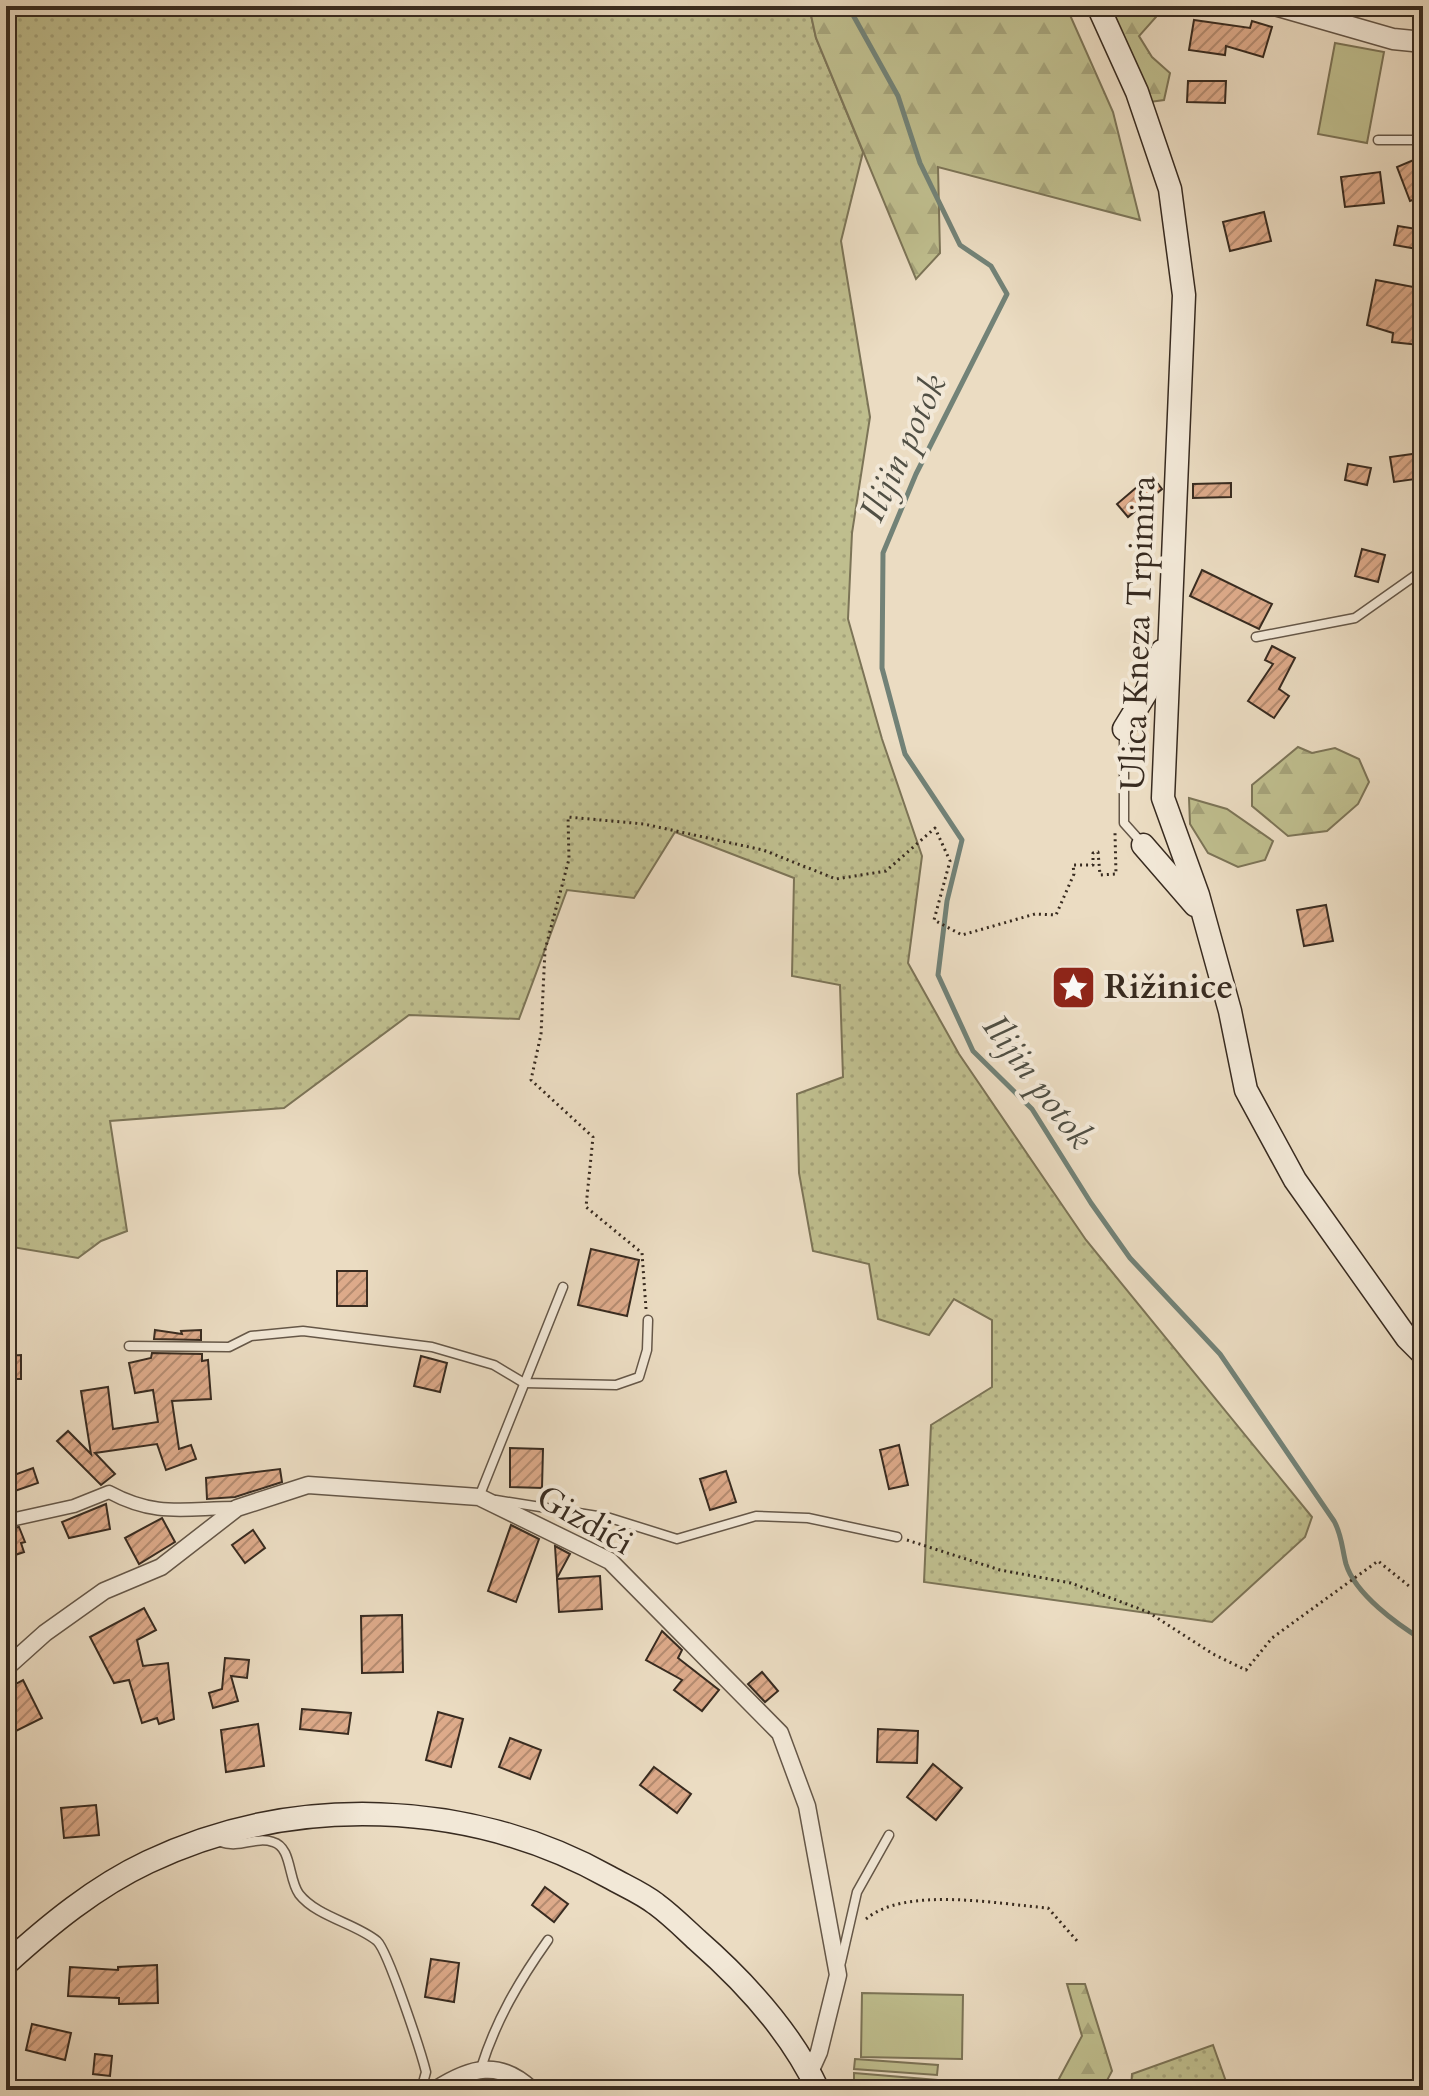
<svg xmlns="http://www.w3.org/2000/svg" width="1429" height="2096" font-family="Cardo,serif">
<defs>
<pattern id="grass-dots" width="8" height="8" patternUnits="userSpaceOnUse" patternTransform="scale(2)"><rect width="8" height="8" fill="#bfbe8e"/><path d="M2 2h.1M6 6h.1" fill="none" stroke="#a5a37a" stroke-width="1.8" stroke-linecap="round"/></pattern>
<pattern id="forest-firs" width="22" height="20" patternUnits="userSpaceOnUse" patternTransform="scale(2)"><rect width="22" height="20" fill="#bfbe8e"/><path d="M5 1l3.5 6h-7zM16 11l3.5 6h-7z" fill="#a5a37a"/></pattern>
<pattern id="building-hatch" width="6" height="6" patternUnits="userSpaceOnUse" patternTransform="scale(2)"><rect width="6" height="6" fill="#ddaa8a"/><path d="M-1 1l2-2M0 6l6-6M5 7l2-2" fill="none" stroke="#b48b70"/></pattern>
</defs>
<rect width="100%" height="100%" fill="#ebdcc2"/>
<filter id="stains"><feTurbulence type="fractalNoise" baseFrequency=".0025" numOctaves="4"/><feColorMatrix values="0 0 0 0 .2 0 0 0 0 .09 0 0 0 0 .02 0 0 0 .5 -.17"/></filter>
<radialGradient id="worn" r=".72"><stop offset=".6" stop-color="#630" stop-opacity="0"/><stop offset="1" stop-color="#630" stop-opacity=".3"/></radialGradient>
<g fill="url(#grass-dots)" stroke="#7c7457" stroke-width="2">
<path d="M6 6H809L816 38 863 152 841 241 870 417 852 533 848 619 882 739 922 856 908 963 959 1054 1086 1240 1312 1517 1305 1537 1212 1622 924 1582 931 1425 992 1387V1320L954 1299 929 1335 878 1319 869 1264 813 1251 799 1173 797 1094 843 1077 840 985 792 976 794 878 675 832 634 898 567 890 519 1019 409 1015 284 1108 110 1121 127 1231 101 1241 78 1258 6 1246Z"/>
<path d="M1213 2045 1229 2090H1131L1132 2074Z"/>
</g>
<g fill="url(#forest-firs)" stroke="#7c7457" stroke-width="2">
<path d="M809 6H1066L1113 112 1140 220 938 167 940 253 916 279 816 38Z"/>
<path d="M1110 6H1153L1156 17 1139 36 1152 57 1170 73 1164 100 1150 102Z"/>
<path d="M1298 747 1312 753 1335 748 1359 759 1369 782 1358 804 1327 831 1288 836 1252 806V785Z"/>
<path d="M1189 798 1227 809 1273 841 1265 860 1238 867 1208 853 1190 824Z"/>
<path d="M1067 1984H1085L1112 2071 1102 2090H1053L1082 2036Z"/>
</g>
<g fill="#bfbe8e" stroke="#7c7457" stroke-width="2">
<path d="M1335 43 1384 52 1367 143 1318 134Z"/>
<path d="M862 1993 963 1995 962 2059 861 2057Z"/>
<path d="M855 2059 938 2065 937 2075 854 2069Z"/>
<path d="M854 2073 937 2080V2090L854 2083Z"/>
</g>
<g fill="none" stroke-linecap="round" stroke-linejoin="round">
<path stroke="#728277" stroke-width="5" d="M848 6 898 96 920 163 960 245 991 266 1007 294 916 474 883 553 882 668 905 754 962 840 947 901 938 975 973 1051 1032 1109 1091 1203 1130 1258 1220 1354 1334 1521C1342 1535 1342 1549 1346 1564 1355 1594 1398 1625 1423 1640"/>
</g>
<g fill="url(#building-hatch)" stroke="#382b20" stroke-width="2">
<path d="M1194 20 1250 28 1252 21 1272 27 1263 57 1226 46 1225 55 1189 50Z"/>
<path d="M1188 81H1226L1225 103 1187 102Z"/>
<path d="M1423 156V196L1410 201 1397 167Z"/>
<path d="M1380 172 1384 203 1345 207 1341 177Z"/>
<path d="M1264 212 1271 241 1230 251 1223 222Z"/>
<path d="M1398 226 1423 230V250L1394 245Z"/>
<path d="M1376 280 1419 288 1414 317H1422L1419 345 1392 342 1393 333 1367 325Z"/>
<path d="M1420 453 1423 478 1394 482 1390 457Z"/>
<path d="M1348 464 1371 468 1367 485 1345 480Z"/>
<path d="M1151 475 1162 489 1128 517 1117 504Z"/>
<path d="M1231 483V497L1193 498V484Z"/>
<path d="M1362 549 1385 555 1378 582 1355 576Z"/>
<path d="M1202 570 1272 604 1259 629 1190 596Z"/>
<path d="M1272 646 1295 658 1279 689 1289 696 1274 718 1248 701 1273 664 1265 660Z"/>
<path d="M1326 905 1333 941 1304 946 1297 910Z"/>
<path d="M591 1249 639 1260 627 1316 578 1305Z"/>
<rect x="337" y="1271" width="30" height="35"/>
<path d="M155 1330 182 1334 181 1331 201 1330V1340L154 1339Z"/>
<path d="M152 1353 202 1354V1361L208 1360 211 1399 172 1401 179 1449 191 1445 196 1459 166 1470 157 1444 95 1453 115 1474 101 1485 57 1441 68 1431 91 1454 81 1391 108 1387 113 1429 158 1422 153 1390 135 1393 129 1363 151 1358Z"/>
<path d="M21 1355V1379H6V1356Z"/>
<path d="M421 1356 447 1363 440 1392 414 1386Z"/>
<path d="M899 1445 908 1485 889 1489 880 1450Z"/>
<path d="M510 1448 543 1449 542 1488 510 1487Z"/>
<path d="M33 1468 38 1483 6 1494V1478Z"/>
<path d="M280 1469 282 1482 235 1497 207 1499 206 1478Z"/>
<path d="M726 1471 736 1502 710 1510 700 1479Z"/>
<path d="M106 1504 110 1529 69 1538 62 1522Z"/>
<path d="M162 1518 175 1542 139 1564 125 1538Z"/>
<path d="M511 1525 539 1539 516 1602 488 1591Z"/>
<path d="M19 1527 25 1542 21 1543 24 1552 6 1558V1530Z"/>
<path d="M253 1530 265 1548 245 1563 232 1545Z"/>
<path d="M555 1546 570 1554 557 1578Z"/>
<path d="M600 1576 602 1609 559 1612 557 1579Z"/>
<path d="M144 1608 156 1630 137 1640 143 1666 168 1663 174 1719 159 1724 157 1718 142 1723 129 1680 114 1683 90 1637Z"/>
<path d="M402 1615 403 1672 362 1673 361 1616Z"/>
<path d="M662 1631 682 1650 678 1658 719 1690 702 1711 674 1690 682 1680 646 1660Z"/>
<path d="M225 1658 249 1660 247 1678 231 1676 238 1701 213 1708 209 1693 222 1689Z"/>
<path d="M762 1672 778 1691 765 1702 748 1684Z"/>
<path d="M23 1680 42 1718 14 1732 6 1716V1689Z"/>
<path d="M302 1709 351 1713 348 1734 300 1729Z"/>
<path d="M438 1712 463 1719 451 1767 426 1760Z"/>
<path d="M258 1724 264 1766 226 1772 221 1730Z"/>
<path d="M878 1729 918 1731 917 1763 877 1762Z"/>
<path d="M510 1738 541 1750 530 1779 499 1767Z"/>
<path d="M933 1764 962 1788 936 1820 907 1797Z"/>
<path d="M654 1767 691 1794 677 1813 640 1785Z"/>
<path d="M96 1805 99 1835 64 1838 61 1808Z"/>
<path d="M545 1887 568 1904 554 1922 532 1905Z"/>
<path d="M431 1959 459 1963 454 2002 425 1997Z"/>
<path d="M157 1965 158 2003 119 2004V1998L68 1996 70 1967 118 1970V1967Z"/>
<path d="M32 2024 71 2033 65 2060 26 2050Z"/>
<path d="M95 2054 112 2056 110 2076 93 2074Z"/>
</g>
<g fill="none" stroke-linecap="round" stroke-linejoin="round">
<defs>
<g id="service">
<path d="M1378 140H1423"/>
<path d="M1256 637 1355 618 1423 570"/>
<path d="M1124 730V823L1141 842"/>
<path d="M129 1346 229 1347 251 1336 303 1331 432 1347 494 1365 524 1383 616 1385 639 1377 647 1350 648 1320"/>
<path d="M479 1497 563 1287"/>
<path d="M496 1500 610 1518 677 1539 756 1516 808 1518 897 1537"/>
<path d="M220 1842C241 1849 255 1836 273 1842 292 1847 288 1879 299 1894 317 1917 355 1923 377 1941 388 1951 421 2052 426 2072L421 2090"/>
<path d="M841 1962 857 1892 889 1835"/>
<path d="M481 2068C496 2020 519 1981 548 1940"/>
</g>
<path id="pedestrian" d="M6 1521 74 1506 109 1492C157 1518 186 1508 237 1508"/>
<g id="minor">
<path d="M6 1668 45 1633 104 1591 161 1567 237 1508 308 1485 479 1497 610 1561 780 1733 807 1806 838 1975 819 2052 810 2072"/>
<path d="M435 2090C471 2067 499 2059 532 2090"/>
</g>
<path id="tertiary" d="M1278 6 1393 39 1423 42"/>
<g id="secondary">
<path d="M1098 6 1137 92 1170 189 1184 295 1163 798 1198 895 1230 1011 1246 1090 1295 1180 1407 1338 1423 1354"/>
<path d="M1124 729 1146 693 1162 651"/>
<path d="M1143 845 1195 905"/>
<path d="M6 1964C49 1925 95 1887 148 1862 293 1793 469 1799 609 1877 625 1886 642 1893 656 1904 671 1915 684 1928 697 1940 745 1982 791 2032 818 2090"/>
</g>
</defs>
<use href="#service" stroke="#655748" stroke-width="11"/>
<use href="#pedestrian" stroke="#655748" stroke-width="15"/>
<use href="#minor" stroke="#655748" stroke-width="19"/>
<use href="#tertiary" stroke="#655748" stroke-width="23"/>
<use href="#secondary" stroke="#382b20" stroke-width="25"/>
<g stroke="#382b20" stroke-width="3" stroke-dasharray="2 4" stroke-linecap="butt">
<path d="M646 1309 642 1253 586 1207 593 1137 531 1080 541 1034 545 950 569 859 568 817 644 824 763 850 836 879 886 871 935 828 950 861 934 920 962 935 1035 914 1056 915 1074 874 1073 865H1093V853L1098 852 1100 875 1116 874 1115 833"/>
<path d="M907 1540 1000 1570 1071 1583 1148 1612 1213 1654 1246 1670 1272 1638 1378 1561 1409 1586 1423 1590"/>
<path d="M866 1919C905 1886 998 1904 1048 1908L1078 1942"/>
</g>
<use href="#service" stroke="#f2e8d7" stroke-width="8"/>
<use href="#pedestrian" stroke="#f2e8d7" stroke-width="12"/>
<use href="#minor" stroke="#f2e8d7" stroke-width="16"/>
<use href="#tertiary" stroke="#f2e8d7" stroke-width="20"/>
<use href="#secondary" stroke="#f2e8d7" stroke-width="22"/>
</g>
<defs>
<symbol id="sight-square" viewBox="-11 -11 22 22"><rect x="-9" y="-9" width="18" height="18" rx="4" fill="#8f2418" stroke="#f2e8d7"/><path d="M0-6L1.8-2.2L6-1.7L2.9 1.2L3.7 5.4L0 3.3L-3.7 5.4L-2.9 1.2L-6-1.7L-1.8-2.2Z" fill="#fff"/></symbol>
</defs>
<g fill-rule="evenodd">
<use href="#sight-square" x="1048" y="962" width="51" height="51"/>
</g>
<g text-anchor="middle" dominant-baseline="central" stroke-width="8" stroke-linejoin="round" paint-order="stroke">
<g font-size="34" fill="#382b20" stroke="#f2e8d7">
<text transform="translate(1138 633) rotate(-88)">Ulica Kneza Trpimira</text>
<text transform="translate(585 1520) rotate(30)">Gizdići</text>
</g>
<g font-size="34" font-weight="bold" fill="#382b20" stroke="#f2e8d7" text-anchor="start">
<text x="1104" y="987">Rižinice</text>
</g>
<g font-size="36" font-style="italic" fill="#504f44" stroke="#f2e8d7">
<text transform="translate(903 448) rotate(-65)">Ilijin potok</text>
<text transform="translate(1038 1082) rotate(53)">Ilijin potok</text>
</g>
</g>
<rect width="1429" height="2096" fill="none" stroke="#ebdcc2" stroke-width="32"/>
<rect x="8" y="8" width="1413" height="2080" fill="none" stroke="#382b20" stroke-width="4"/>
<rect x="16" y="16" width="1397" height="2064" fill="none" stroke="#382b20" stroke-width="2"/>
<rect width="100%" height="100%" filter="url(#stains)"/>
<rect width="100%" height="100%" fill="url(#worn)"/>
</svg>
